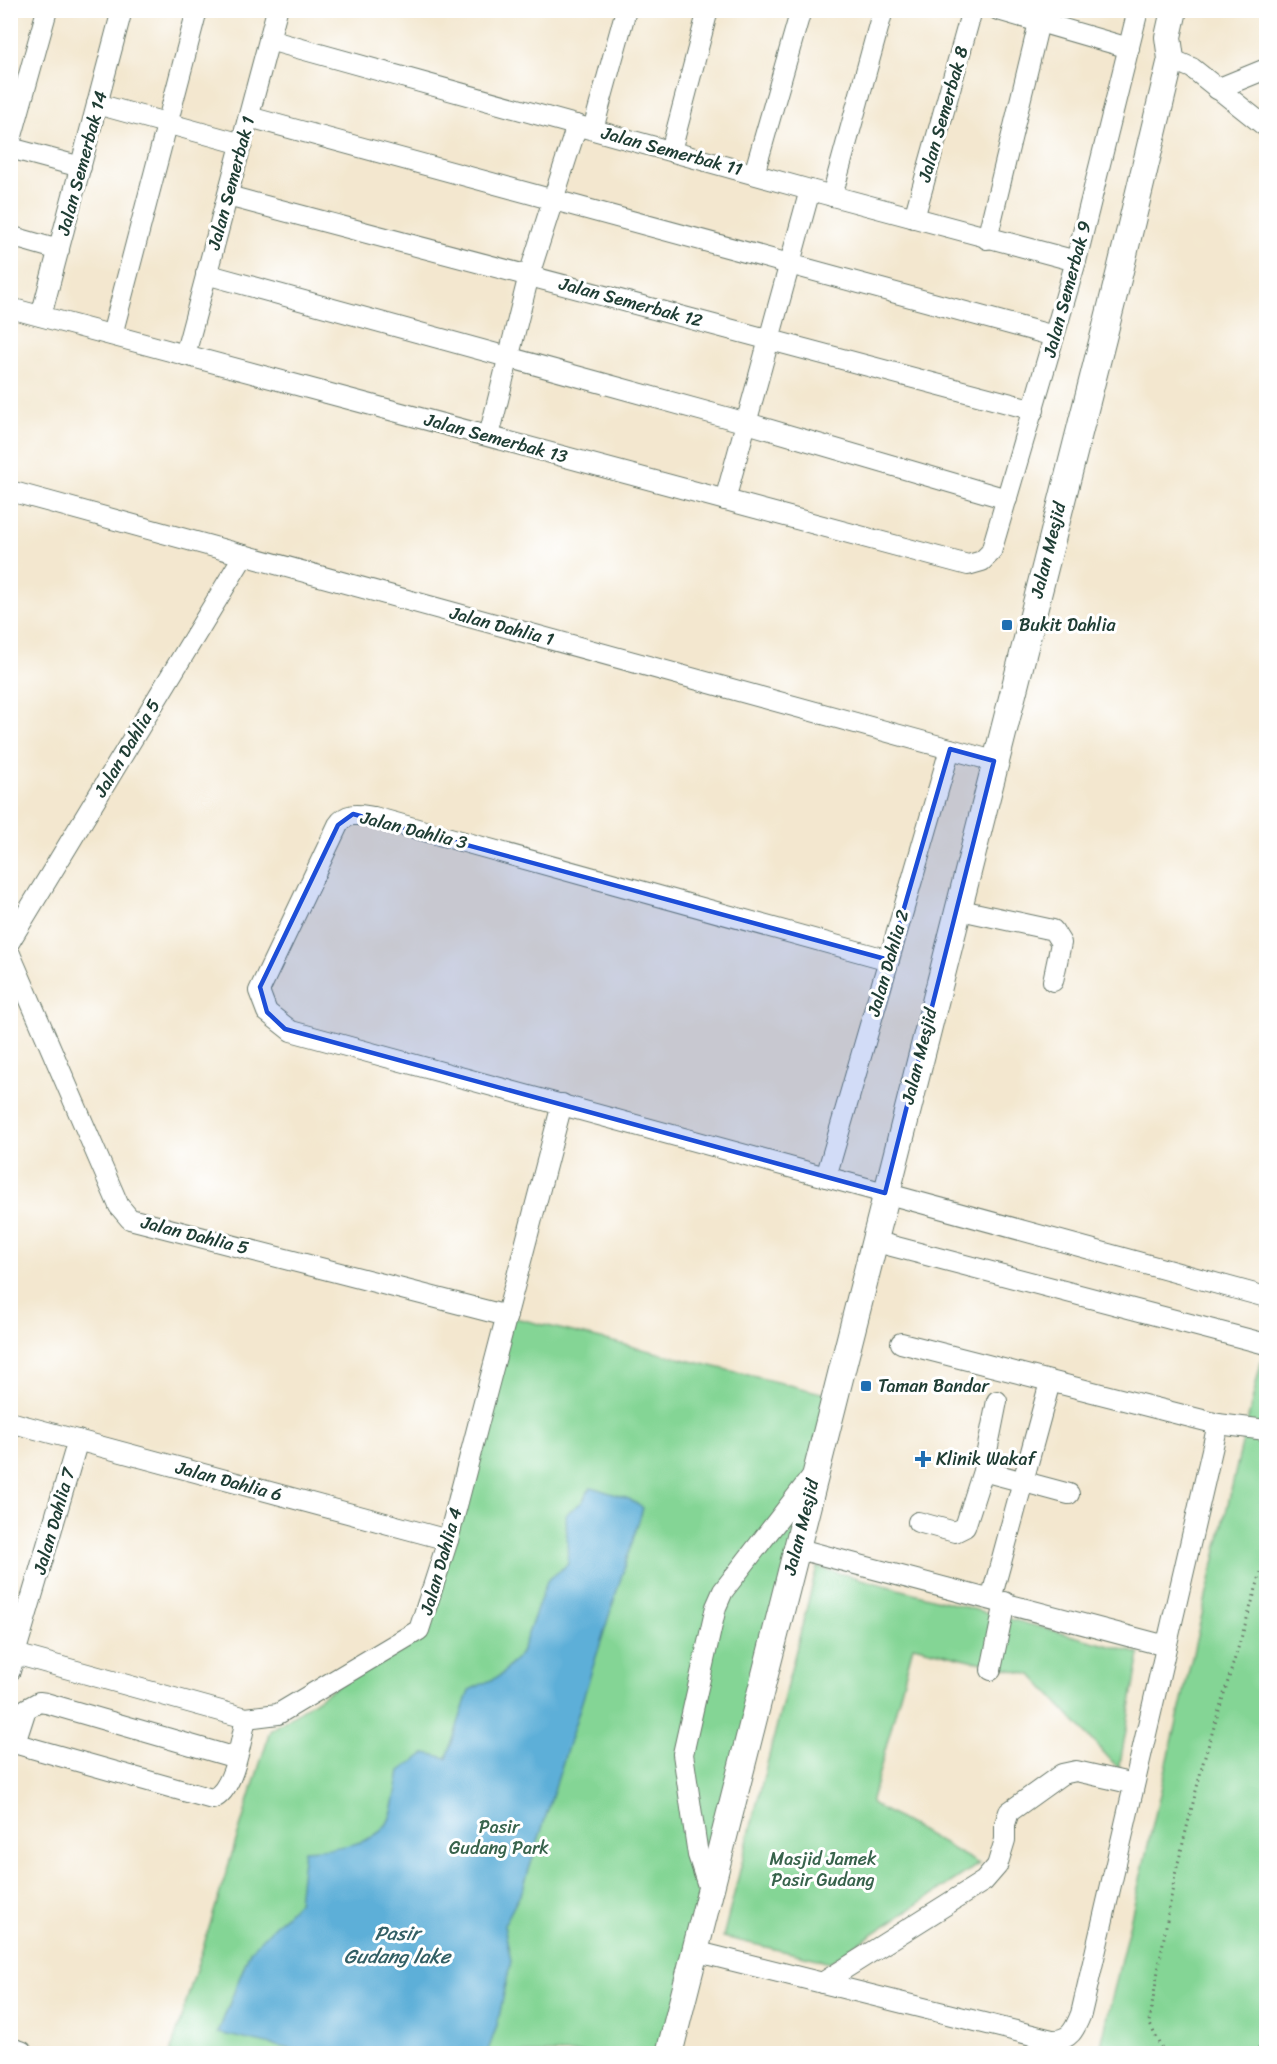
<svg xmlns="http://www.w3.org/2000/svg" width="1277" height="2064" font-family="Sriracha,sans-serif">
<rect width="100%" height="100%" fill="#fff"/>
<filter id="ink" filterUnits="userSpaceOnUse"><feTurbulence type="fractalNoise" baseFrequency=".0167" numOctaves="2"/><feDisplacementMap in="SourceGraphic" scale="12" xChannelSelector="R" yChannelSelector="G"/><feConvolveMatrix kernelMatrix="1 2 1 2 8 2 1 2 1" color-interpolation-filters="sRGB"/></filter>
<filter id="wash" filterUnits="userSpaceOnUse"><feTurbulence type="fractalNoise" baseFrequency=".008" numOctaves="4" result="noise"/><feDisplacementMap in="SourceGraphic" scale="24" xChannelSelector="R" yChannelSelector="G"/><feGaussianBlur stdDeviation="1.35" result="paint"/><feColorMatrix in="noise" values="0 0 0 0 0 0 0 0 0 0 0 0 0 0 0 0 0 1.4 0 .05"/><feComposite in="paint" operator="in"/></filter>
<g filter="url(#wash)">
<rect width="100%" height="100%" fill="#f3e7cf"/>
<g fill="#84d595" stroke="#528964" stroke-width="1.5">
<path d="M507 1316 834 1396 668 2053 170 2054 270 1731 415 1633Z"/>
<path d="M1263 1354H1266V2053L1099 2054Z"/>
<path d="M817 1567 1140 1654 1119 1769 1032 1675 913 1646 871 1803 979 1864 830 1962 723 1937Z"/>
</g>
<path fill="#5dafd8" stroke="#3e7686" stroke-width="1.5" d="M591 1487 629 1499 643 1508 523 1889 504 1925 511 1961 497 2026 487 2053H308L218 2033 250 1951 298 1902 304 1850C331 1848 368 1848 386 1825 394 1815 397 1784 400 1771L426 1753 447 1758 469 1690 500 1676 521 1653 547 1581 568 1564 566 1514 582 1502Z"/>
</g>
<g filter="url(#ink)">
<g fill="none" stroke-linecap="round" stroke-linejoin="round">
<defs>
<g id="minor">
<path d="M998 10 1129 48"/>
<path d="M269 40 810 190 1076 261"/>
<path d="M1171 59 1192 68 1266 127"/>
<path d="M1217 89 1266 69"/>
<path d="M97 104 242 144"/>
<path d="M249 117 1054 336"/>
<path d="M593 129 626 10"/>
<path d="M10 143 47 10"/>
<path d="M10 148 81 167"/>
<path d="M671 151 708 10"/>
<path d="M754 174 801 10"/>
<path d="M228 196 1034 410"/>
<path d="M832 196 883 10"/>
<path d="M914 218 972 10"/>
<path d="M10 236 59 250"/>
<path d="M987 239 1042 10"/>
<path d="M206 274 747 423 1007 499"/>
<path d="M10 308 968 565 982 561 991 552 1076 261 1138 10"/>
<path d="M41 316 122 10"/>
<path d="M112 335 197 10"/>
<path d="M185 355 277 10"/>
<path d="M489 436 529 275 577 125"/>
<path d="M10 491 994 761"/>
<path d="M725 500 810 190"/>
<path d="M956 909 1053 930 1061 943 1053 981"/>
<path d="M10 941 244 555"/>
<path d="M10 954 119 1206 130 1219 507 1316"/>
<path d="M889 960 374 817C360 815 347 811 338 825L259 991 267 1012 291 1031 1266 1297"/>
<path d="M826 1177 950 749"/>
<path d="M873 1241 1266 1344"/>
<path d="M901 1343 1218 1424 1266 1430"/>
<path d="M10 1422 448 1540"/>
<path d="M983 1471 1069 1494"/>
<path d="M918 1522 955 1532 965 1527 983 1471 997 1401"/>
<path d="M795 1548 1166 1646"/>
<path d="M991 1599 1050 1382"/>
<path d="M15 1654 246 1718 278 1714 419 1630 448 1540 562 1104"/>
<path d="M991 1670 1005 1602"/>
<path d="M10 1671 78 1440"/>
<path d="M10 1742 212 1799C234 1792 241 1740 246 1718"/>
<path d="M15 1743 26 1709 39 1702 46 1703 236 1758"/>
<path d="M709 1889 698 1855 683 1754 716 1607 723 1591 813 1475"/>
<path d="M694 1951 1052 2040C1070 2041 1075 2029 1081 2014L1218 1424"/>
<path d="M822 1983 984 1881 997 1866 1005 1840V1824L1009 1812 1062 1774 1076 1771 1134 1784"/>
</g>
<g id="major">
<path d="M10 2051 20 2054"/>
<path d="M669 2054 1119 275 1171 59 1168 37 1174 10"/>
</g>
</defs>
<use href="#minor" stroke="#69786a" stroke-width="22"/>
<use href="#major" stroke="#69786a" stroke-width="28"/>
<g stroke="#69786a" stroke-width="3" stroke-dasharray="1.5 4.5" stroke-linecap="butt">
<path d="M1164 2054 1149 2022 1175 1875 1203 1763 1266 1556"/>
<path d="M1256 2054 1263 2037 1266 2015"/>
</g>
<use href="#minor" stroke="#fff" stroke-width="20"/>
<use href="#major" stroke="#fff" stroke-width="26"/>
</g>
</g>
<path fill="#1d4ed8" fill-opacity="0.2" stroke="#1d4ed8" stroke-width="4.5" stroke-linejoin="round" d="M950 749 994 761 885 1193 285 1029 267 1012 260 987 338 825 353 814 889 960Z"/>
<g fill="#1f6fb2" stroke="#fff" stroke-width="2">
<rect x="1001" y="619" width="12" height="12" rx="3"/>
<rect x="860" y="1380" width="12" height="12" rx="3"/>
<path d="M920 1450h6v6h6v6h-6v6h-6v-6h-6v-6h6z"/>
</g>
<g text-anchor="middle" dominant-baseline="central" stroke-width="6" stroke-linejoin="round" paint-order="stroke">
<g font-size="18" fill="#1f3d34" stroke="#fff">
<text transform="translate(943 114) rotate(-74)">Jalan Semerbak 8</text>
<text transform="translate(672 151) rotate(15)">Jalan Semerbak 11</text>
<text transform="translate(82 163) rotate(-75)">Jalan Semerbak 14</text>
<text transform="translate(231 183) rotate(-75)">Jalan Semerbak 1</text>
<text transform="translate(1067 289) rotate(-75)">Jalan Semerbak 9</text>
<text transform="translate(631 302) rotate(15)">Jalan Semerbak 12</text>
<text transform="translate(496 438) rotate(15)">Jalan Semerbak 13</text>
<text transform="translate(1048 550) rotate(-76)">Jalan Mesjid</text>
<text transform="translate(502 626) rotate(15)">Jalan Dahlia 1</text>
<text transform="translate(127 748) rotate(-59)">Jalan Dahlia 5</text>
<text transform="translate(414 830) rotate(14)">Jalan Dahlia 3</text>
<text transform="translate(888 963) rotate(-74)">Jalan Dahlia 2</text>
<text transform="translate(919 1056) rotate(-76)">Jalan Mesjid</text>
<text transform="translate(195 1235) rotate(14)">Jalan Dahlia 5</text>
<text transform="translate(229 1481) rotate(15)">Jalan Dahlia 6</text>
<text transform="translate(54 1521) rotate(-74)">Jalan Dahlia 7</text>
<text transform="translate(801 1527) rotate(-76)">Jalan Mesjid</text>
<text transform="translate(441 1561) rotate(-74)">Jalan Dahlia 4</text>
</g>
<g font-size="18" fill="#1f3d34" stroke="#fff" text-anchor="start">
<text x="1019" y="625">Bukit Dahlia</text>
<text x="878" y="1386">Taman Bandar</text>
<text x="936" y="1459">Klinik Wakaf</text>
</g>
<g font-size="18" fill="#38634c" stroke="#fff">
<text x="499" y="1827">Pasir<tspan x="499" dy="21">Gudang Park</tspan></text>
<text x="823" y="1859">Masjid Jamek<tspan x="823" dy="21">Pasir Gudang</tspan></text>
</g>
<g font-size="20" font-style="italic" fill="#325f65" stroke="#fff">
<text x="397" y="1933">Pasir<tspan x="397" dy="23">Gudang lake</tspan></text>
</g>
</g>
<rect width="1277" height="2064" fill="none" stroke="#fff" stroke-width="36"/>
</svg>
